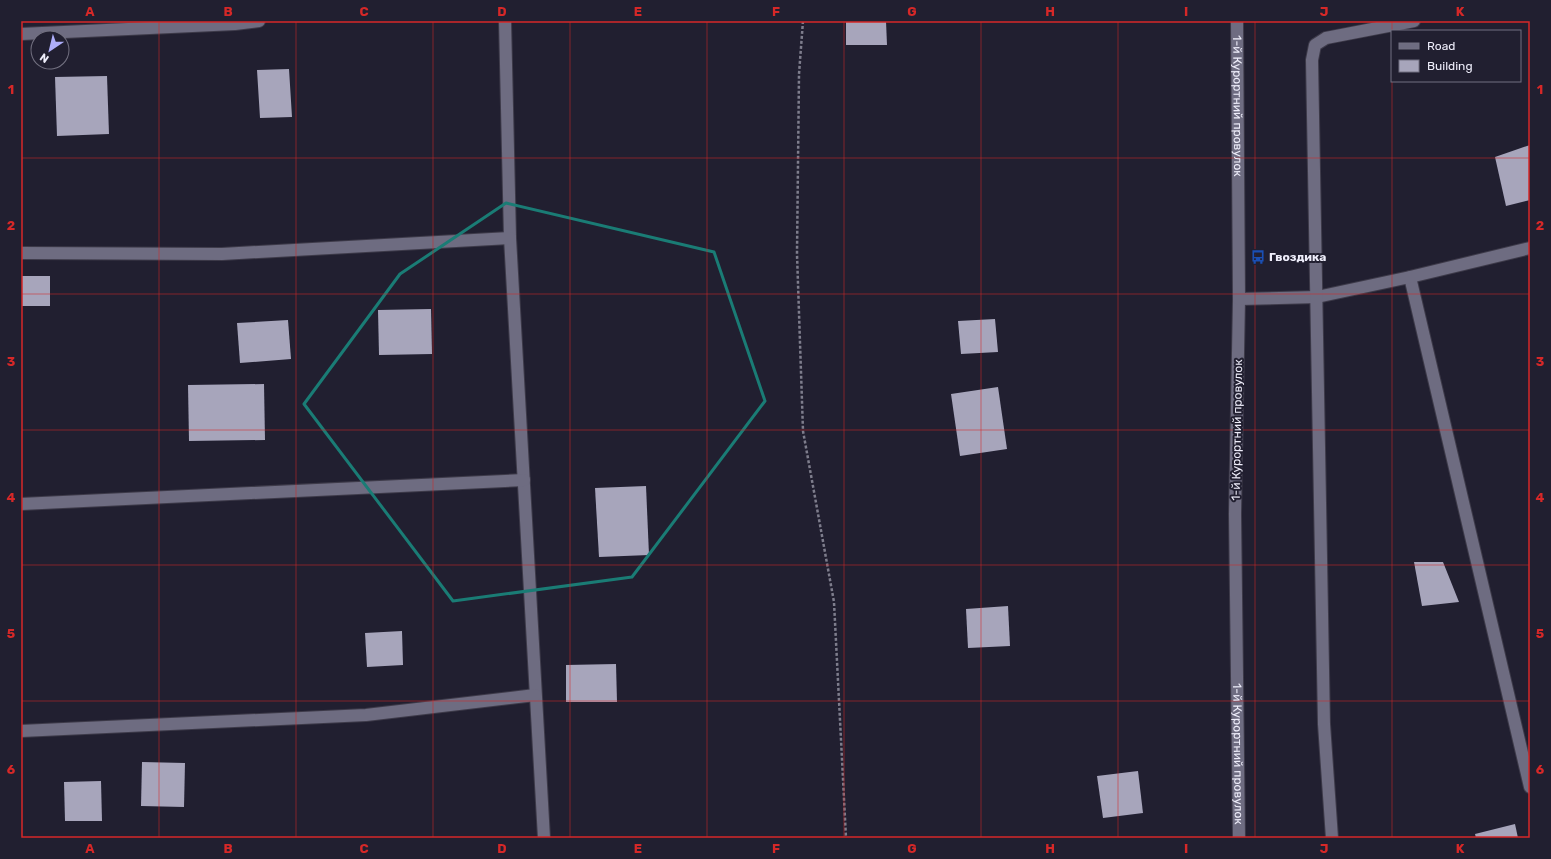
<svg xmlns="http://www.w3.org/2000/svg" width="1551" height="859" font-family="Rubik,sans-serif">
<rect width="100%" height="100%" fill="#211f30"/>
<g fill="#a7a5bb">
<path d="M846 21H886L887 45H846Z"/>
<path d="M289 69 292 117 260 118 257 70Z"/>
<path d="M107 76 109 134 57 136 55 77Z"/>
<path d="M1530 145V200L1506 206 1495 157Z"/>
<rect x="21" y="276" width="29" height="30"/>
<path d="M431 309 432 354 379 355 378 310Z"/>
<path d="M995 319 998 352 961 354 958 321Z"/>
<path d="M288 320 291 359 240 363 237 323Z"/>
<path d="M264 384 265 440 189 441 188 385Z"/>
<path d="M998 387 1007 449 960 456 951 394Z"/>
<path d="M646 486 649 555 599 557 595 488Z"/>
<path d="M1414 562H1443L1459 602 1422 606Z"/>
<path d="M1008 606 1010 646 968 648 966 609Z"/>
<path d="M402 631 403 665 367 667 365 633Z"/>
<path d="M616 664 617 702H566V665Z"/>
<path d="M142 762 185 763 184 807 141 806Z"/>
<path d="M1138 771 1143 813 1103 818 1097 776Z"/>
<path d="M101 781 102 821H65L64 782Z"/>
<path d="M1515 824 1518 838H1476L1475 834Z"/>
</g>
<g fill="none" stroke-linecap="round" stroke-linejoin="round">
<defs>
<g id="minor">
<path d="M505 21 510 238 544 838"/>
<path id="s1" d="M1237 21 1239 299 1235 514 1239 838"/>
<path d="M21 34 235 24 259 21"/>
<path d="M21 253 222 254 510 238"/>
<path d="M1410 277 1530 787"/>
<path d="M1239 299 1317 297 1410 277 1530 248"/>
<path d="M21 504 524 480"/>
<path d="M21 731 366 715 535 695"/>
<path d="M1332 838 1324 724 1312 60 1315 45 1326 38 1414 21"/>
</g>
</defs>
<use href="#minor" stroke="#3d3a49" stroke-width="14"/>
<path stroke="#7e7d8c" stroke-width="2.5" stroke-dasharray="3 2" stroke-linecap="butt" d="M803 21 799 74 797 254 803 431 834 602 846 838"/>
<use href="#minor" stroke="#6e6c81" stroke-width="12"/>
</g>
<path fill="none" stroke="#1a7c75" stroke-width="3" stroke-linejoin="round" d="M506 203 714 252 765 401 632 577 453 601 304 404 400 274Z"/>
<path fill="none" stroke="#d62828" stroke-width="1" stroke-opacity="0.55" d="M159 21V838M296 21V838M433 21V838M570 21V838M707 21V838M844 21V838M981 21V838M1118 21V838M1255 21V838M1392 21V31M1392 31V81M1392 81V838M21 158H1530M21 294H1530M21 430H1530M21 565H1530M21 701H1530"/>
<defs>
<symbol id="bus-bare" viewBox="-9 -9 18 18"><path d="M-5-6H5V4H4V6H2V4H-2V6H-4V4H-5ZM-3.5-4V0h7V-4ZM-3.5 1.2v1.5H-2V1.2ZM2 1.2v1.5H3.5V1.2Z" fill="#1a4fb4" stroke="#211f30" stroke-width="2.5" paint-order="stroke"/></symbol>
</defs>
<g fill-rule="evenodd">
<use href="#bus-bare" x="1248" y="247" width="20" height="20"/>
</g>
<g text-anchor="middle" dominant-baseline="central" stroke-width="4" stroke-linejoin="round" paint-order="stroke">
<g font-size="12" fill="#eeedfa" stroke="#211f30">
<text stroke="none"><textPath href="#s1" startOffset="85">1-й Курортний провулок</textPath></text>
<text transform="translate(1237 430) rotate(-89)">1-й Курортний провулок</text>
<text stroke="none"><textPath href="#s1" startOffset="733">1-й Курортний провулок</textPath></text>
</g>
<g font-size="12" font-weight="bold" fill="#eeedfa" stroke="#211f30" text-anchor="start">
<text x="1269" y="257">Гвоздика</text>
</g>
</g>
<rect width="1551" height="859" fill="none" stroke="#211f30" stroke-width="44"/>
<rect x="1391" y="30" width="130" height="52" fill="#211f30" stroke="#737181"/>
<rect x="1399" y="43" width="20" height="6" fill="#6e6c81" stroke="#737181"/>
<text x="1427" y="50" font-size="12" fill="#eeedfa">Road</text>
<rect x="1399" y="60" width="20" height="12" fill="#a7a5bb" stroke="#737181"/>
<text x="1427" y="70" font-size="12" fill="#eeedfa">Building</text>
<g transform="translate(50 50) rotate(215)"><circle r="19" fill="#211f30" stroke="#737181"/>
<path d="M0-3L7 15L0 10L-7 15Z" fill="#aeaefa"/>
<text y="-6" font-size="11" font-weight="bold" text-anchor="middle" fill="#eeedfa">N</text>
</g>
<rect x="22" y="22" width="1507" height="815" fill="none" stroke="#d62828" stroke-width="1.5"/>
<g font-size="13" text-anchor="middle" font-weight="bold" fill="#d62828">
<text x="90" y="16">A</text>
<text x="228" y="16">B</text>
<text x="364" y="16">C</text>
<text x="502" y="16">D</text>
<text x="638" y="16">E</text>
<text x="776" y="16">F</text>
<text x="912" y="16">G</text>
<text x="1050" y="16">H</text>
<text x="1186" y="16">I</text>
<text x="1324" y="16">J</text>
<text x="1460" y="16">K</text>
<text x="11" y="94">1</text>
<text x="1540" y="94">1</text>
<text x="11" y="230">2</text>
<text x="1540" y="230">2</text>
<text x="11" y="366">3</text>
<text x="1540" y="366">3</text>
<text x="11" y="502">4</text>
<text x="1540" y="502">4</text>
<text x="11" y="638">5</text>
<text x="1540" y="638">5</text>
<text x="11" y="774">6</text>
<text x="1540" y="774">6</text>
<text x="90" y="853">A</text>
<text x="228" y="853">B</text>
<text x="364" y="853">C</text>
<text x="502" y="853">D</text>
<text x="638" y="853">E</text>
<text x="776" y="853">F</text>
<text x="912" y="853">G</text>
<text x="1050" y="853">H</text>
<text x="1186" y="853">I</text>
<text x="1324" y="853">J</text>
<text x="1460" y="853">K</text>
</g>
</svg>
